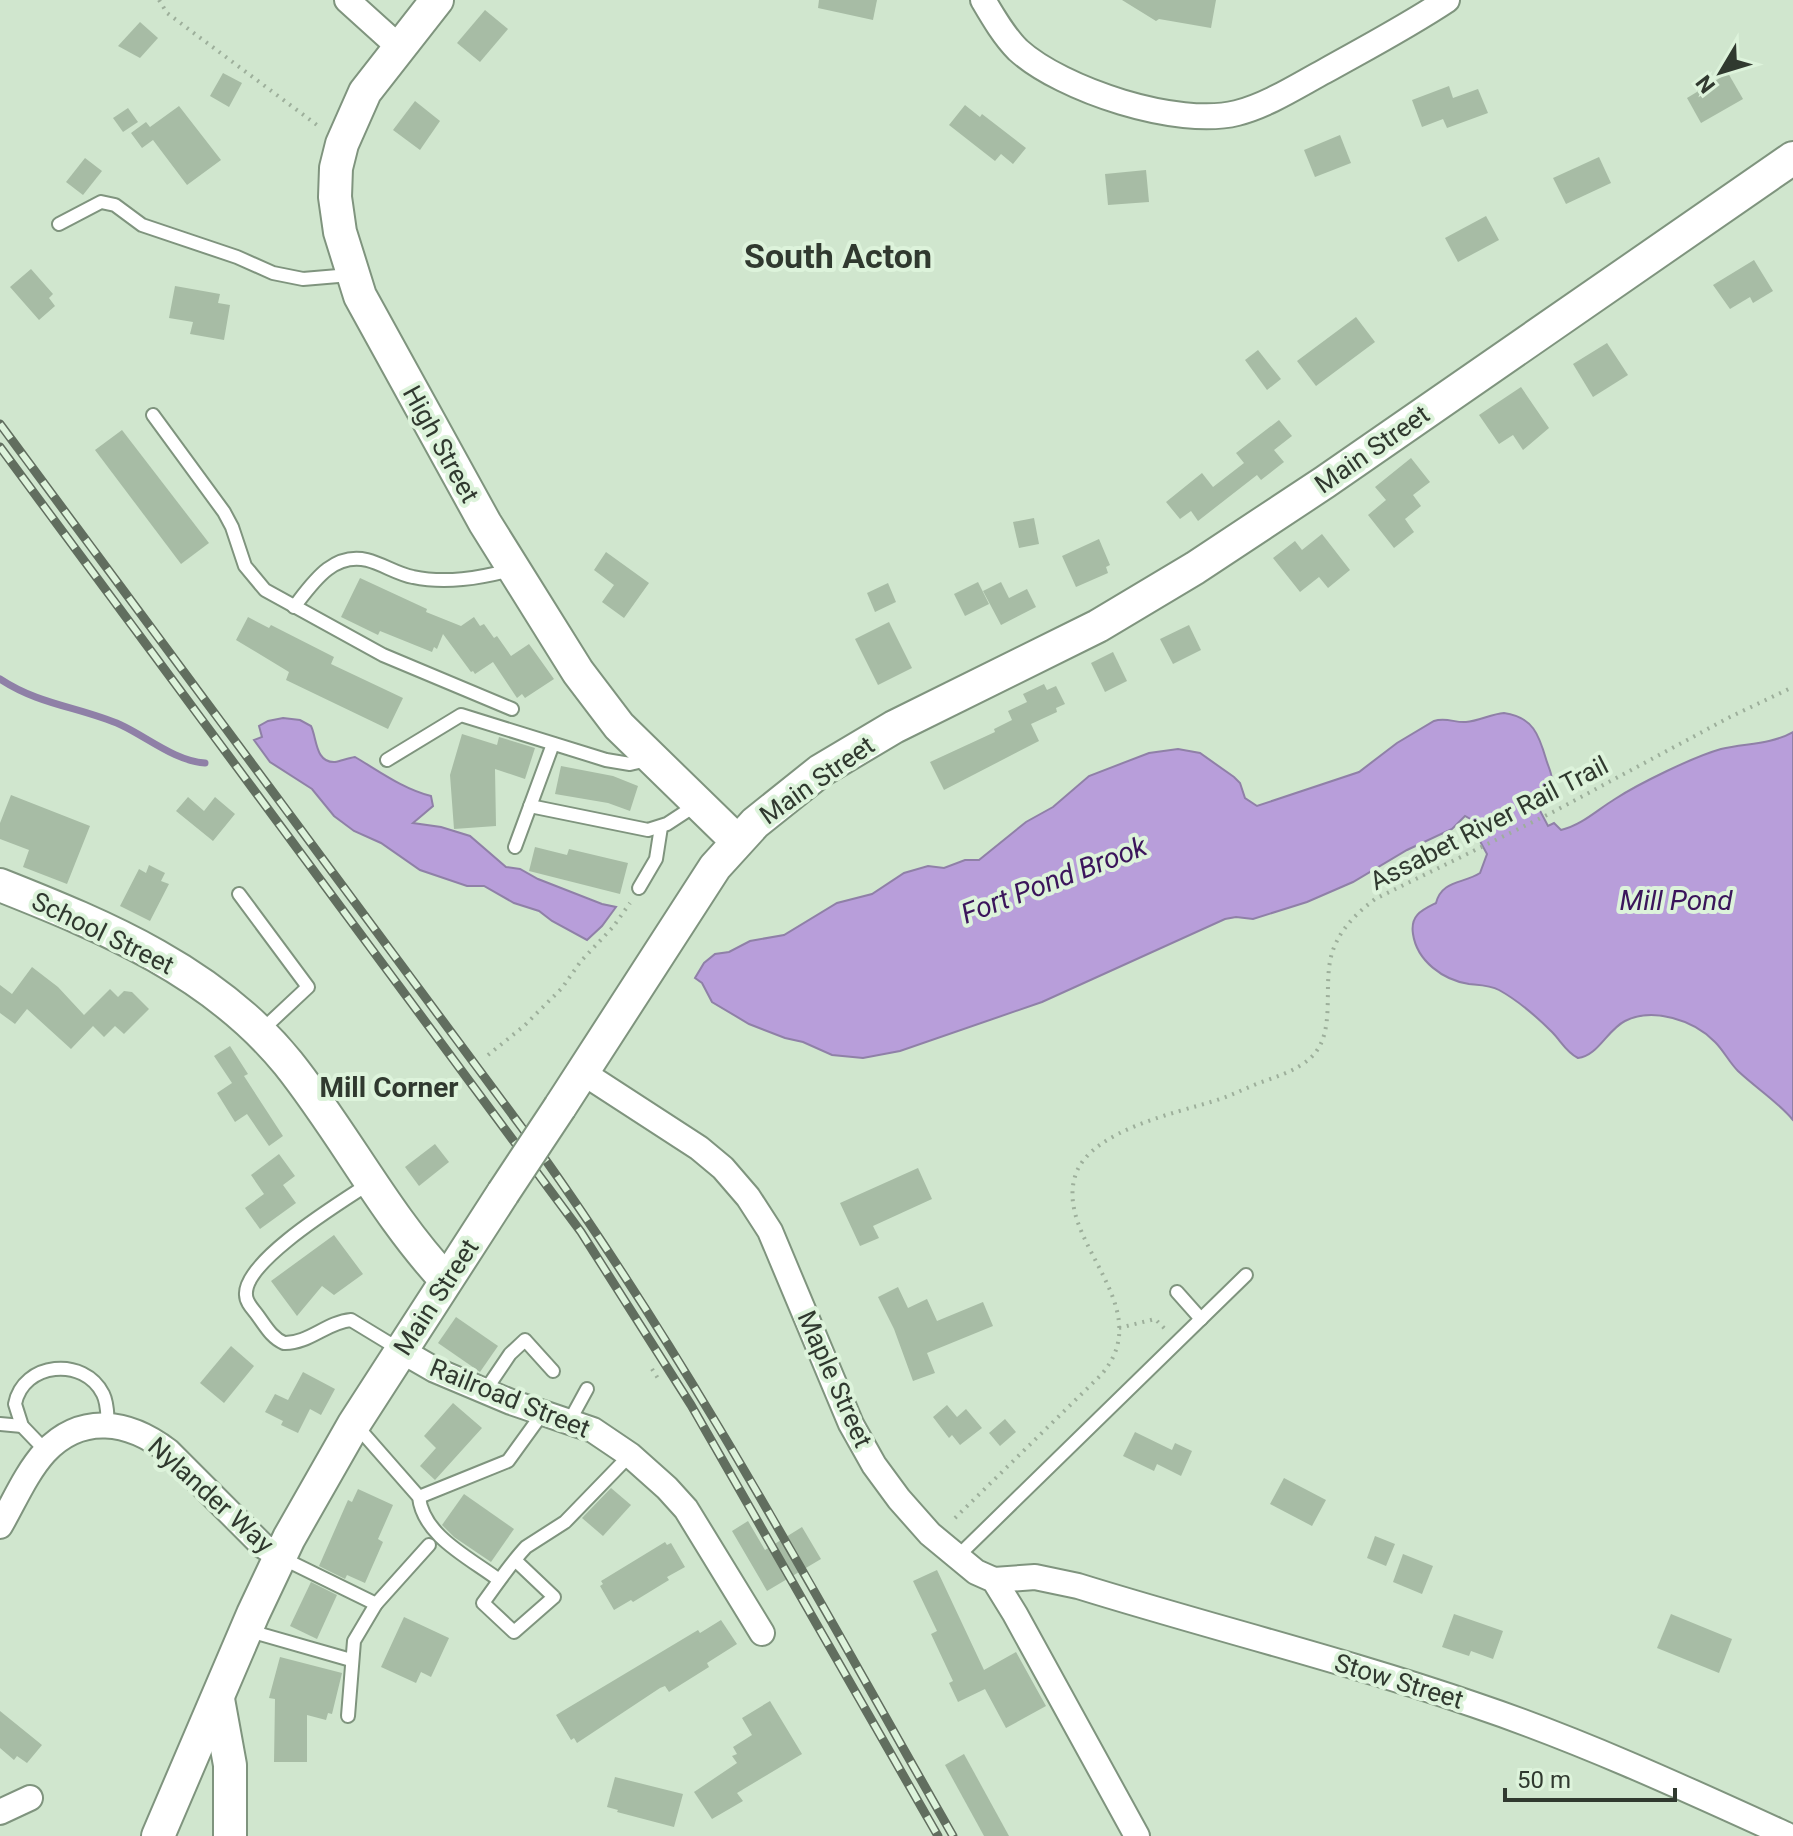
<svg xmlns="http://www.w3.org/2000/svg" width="1793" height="1836" font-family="Roboto,sans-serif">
<rect width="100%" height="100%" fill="#d0e6ce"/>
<g fill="#b89eda" stroke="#8f80a7" stroke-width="2">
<path d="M1504 713C1533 717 1539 735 1546 759 1548 766 1551 771 1552 779L1540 792 1543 802 1537 805 1548 826 1554 823 1561 830C1582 825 1597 810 1615 799 1640 783 1693 757 1721 749 1746 743 1770 745 1793 732V1120C1777 1101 1756 1088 1738 1071 1729 1062 1724 1051 1715 1042 1694 1020 1653 1007 1625 1021 1607 1030 1598 1056 1578 1058 1566 1052 1561 1041 1552 1032 1537 1017 1517 1000 1499 990 1490 985 1479 985 1469 984 1443 980 1417 961 1413 934 1410 915 1422 910 1436 903 1442 880 1463 884 1480 873L1487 854 1475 832 1474 821 1465 816 1452 829 1407 850 1353 882 1307 902 1253 919 1236 917 1225 919 1042 1002 900 1051 863 1058 832 1055 803 1042 785 1038 749 1024 712 1002 702 983 695 978 704 963 715 954 729 952 750 941 784 935 837 903 872 894 904 873 928 866 944 868 965 860H979L1026 822 1053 807 1089 776 1149 753 1178 749 1200 753 1234 777 1240 783 1245 798 1257 806 1359 772 1397 743 1434 721C1446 717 1455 723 1466 722 1479 721 1491 714 1504 713Z"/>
<path d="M283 718 300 720 311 726C317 738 315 763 335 762 341 761 348 758 355 757 379 771 403 789 431 796L433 806 413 823 441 827 470 836 506 867 520 869 538 879 602 904 616 907 602 926 587 940 552 921 539 911 514 903 484 886H467L420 870 381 843 354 831 334 816 312 789 270 762 254 740 262 737 259 726 268 721Z"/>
</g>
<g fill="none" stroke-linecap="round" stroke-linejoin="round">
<path stroke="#8f80a7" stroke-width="7" d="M0 679C39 705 80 707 121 725 147 737 175 761 205 763"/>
</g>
<g fill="#a7bca5">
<path d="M819 0H877L873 20 818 8Z"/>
<path d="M1122 0H1216L1211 28 1159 19 1156 21Z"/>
<path d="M485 10 508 29 480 62 457 43Z"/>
<path d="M140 22 158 38 140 58 118 46Z"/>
<path d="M223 73 242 83 229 107 210 96Z"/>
<path d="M1728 73 1743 99 1701 123 1687 98Z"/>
<path d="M1449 86 1453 98 1478 89 1488 113 1447 128 1443 119 1422 127 1412 100Z"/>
<path d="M415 101 440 121 420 150 393 130Z"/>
<path d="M965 105 980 117 982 114 1026 148 1013 164 1001 154 995 161 949 125Z"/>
<path d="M179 106 221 160 187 185 153 140 142 148 131 133 146 122 150 127Z"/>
<path d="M128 108 138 122 123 132 113 118Z"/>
<path d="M1340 135 1351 163 1315 177 1304 150Z"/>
<path d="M1599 157 1611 183 1566 204 1553 178Z"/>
<path d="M85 158 102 171 83 195 66 182Z"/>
<path d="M1146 170 1149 202 1108 205 1105 174Z"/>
<path d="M1486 216 1499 240 1458 262 1445 238Z"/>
<path d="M1754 260 1773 291 1753 303 1750 297 1730 309 1713 285Z"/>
<path d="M31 269 53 294 49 298 55 306 39 320 10 287Z"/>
<path d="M175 286 220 294 218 303 230 305 224 340 190 334 193 322 169 318Z"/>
<path d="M1356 317 1375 342 1316 386 1297 361Z"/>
<path d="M1607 343 1628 375 1593 397 1573 364Z"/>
<path d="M1258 350 1281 379 1267 390 1245 360Z"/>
<path d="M1521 387 1549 428 1523 450 1513 435 1499 444 1479 415Z"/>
<path d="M1279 420 1292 436 1274 450 1284 462 1261 480 1257 475 1198 521 1191 511 1180 519 1166 502 1202 473 1213 487 1244 463 1236 453Z"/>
<path d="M122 430 209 543 181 564 95 450Z"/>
<path d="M1411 458 1430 482 1413 495 1421 506 1405 519 1414 532 1394 548 1368 515 1386 500 1375 487Z"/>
<path d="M1034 518 1039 544 1019 548 1013 522Z"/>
<path d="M1322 534 1350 570 1328 588 1319 577 1300 592 1273 558 1295 541 1302 550Z"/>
<path d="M1099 539 1110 565 1106 567 1108 573 1076 587 1062 556Z"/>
<path d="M606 552 649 583 624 618 602 602 614 585 594 570Z"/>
<path d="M360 578 427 609 426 612 461 626 474 617 480 626 484 624 494 638 497 636 511 656 529 644 554 679 525 698 522 694 517 698 493 662 475 674 473 671 471 672 443 634 437 649 434 647 432 652 380 631 378 635 341 617Z"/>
<path d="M978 582 989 604 965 616 954 594Z"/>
<path d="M1001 582 1009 598 1027 589 1036 607 1001 625 983 591Z"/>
<path d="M888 583 896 602 875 612 867 593Z"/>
<path d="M248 617 269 628 271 625 334 657 331 664 403 698 388 729 286 680 289 672 236 640Z"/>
<path d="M889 622 912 668 878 685 855 639Z"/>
<path d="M1189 625 1201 650 1173 664 1160 639Z"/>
<path d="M1113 652 1127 681 1105 692 1091 663Z"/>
<path d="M1044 684 1047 690 1056 686 1065 704 1056 708 1057 712 1031 724 1039 741 944 790 930 762 995 732 994 729 1012 720 1008 711 1027 702 1023 694Z"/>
<path d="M462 734 497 745 499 737 535 748 525 779 495 769 496 826 454 829 450 775Z"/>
<path d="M561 766 613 776 638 786 630 811 608 803 555 794Z"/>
<path d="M11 795 90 826 67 884 23 867 29 850 0 839V823Z"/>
<path d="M188 797 204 811 215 797 235 814 213 841 176 811Z"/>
<path d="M535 847 567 855 569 849 628 863 620 894 529 871Z"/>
<path d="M149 865 165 873 161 881 169 884 150 921 120 906 139 869 146 873Z"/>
<path d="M32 967 58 987 84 1015 110 989 118 997 124 991 132 992 149 1009 124 1034 115 1026 104 1037 93 1026 71 1049 27 1009 15 1024 0 1013V985L12 994Z"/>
<path d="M230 1046 248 1074 244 1076 283 1136 269 1146 247 1114 235 1122 217 1093 232 1083 214 1056Z"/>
<path d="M435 1144 449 1162 419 1186 405 1167Z"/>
<path d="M279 1154 295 1176 283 1185 296 1203 260 1229 245 1208 264 1194 251 1175Z"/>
<path d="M918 1168 932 1199 873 1226 879 1238 860 1246 840 1203Z"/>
<path d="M334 1235 363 1274 334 1295 322 1286 297 1316 271 1281Z"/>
<path d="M898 1287 908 1308 927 1299 937 1321 983 1302 993 1326 927 1353 935 1373 913 1381 894 1329 878 1297Z"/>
<path d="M456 1317 498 1346 480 1372 438 1343Z"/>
<path d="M231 1346 254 1366 224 1403 200 1383Z"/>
<path d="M303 1372 335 1389 321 1415 310 1409 298 1433 281 1425 283 1421 265 1412 275 1394 288 1400Z"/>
<path d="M453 1403 482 1428 435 1480 420 1466 436 1448 424 1436Z"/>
<path d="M947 1405 957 1417 966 1409 982 1428 960 1445 952 1435 949 1438 933 1417Z"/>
<path d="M1005 1419 1016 1432 1000 1446 989 1433Z"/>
<path d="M1135 1432 1172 1450 1175 1443 1192 1451 1181 1476 1157 1464 1154 1471 1123 1456Z"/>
<path d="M1284 1478 1326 1500 1312 1526 1270 1504Z"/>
<path d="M611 1488 631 1505 603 1536 582 1518Z"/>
<path d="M358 1489 393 1505 378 1539 383 1542 365 1583 347 1575 345 1579 319 1566 348 1500 352 1502Z"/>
<path d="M464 1494 514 1529 491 1562 454 1537 442 1525Z"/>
<path d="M748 1521 765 1550 802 1527 821 1559 767 1591 732 1531Z"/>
<path d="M1375 1536 1395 1544 1386 1566 1367 1558Z"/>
<path d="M665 1542 667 1545 671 1543 685 1567 667 1577 669 1580 633 1602 631 1600 614 1610 600 1586 603 1584 601 1581Z"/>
<path d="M1403 1554 1433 1566 1422 1594 1393 1582Z"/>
<path d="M937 1570 984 1670 1016 1652 1046 1706 1006 1728 985 1689 958 1702 949 1683 953 1681 931 1634 937 1631 913 1581Z"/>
<path d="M311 1582 337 1595 317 1639 290 1626Z"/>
<path d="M1454 1614 1503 1631 1493 1659 1471 1651 1469 1656 1442 1647Z"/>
<path d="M1671 1614 1732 1639 1719 1673 1657 1648Z"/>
<path d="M404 1617 449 1638 431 1677 421 1672 416 1683 381 1667Z"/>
<path d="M721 1620 737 1644 707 1663 709 1667 669 1692 665 1686 660 1688 577 1743 574 1738 571 1740 556 1715 698 1630 700 1633Z"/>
<path d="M280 1657 342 1673 332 1714 328 1713 326 1720 307 1715V1762H274L275 1699 269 1698Z"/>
<path d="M770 1701 802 1754 737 1793 743 1801 712 1819 694 1792 737 1763 732 1756 737 1754 733 1747 752 1735 742 1718Z"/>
<path d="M0 1711 42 1745 27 1763 17 1756 14 1760 0 1748Z"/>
<path d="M964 1754 1009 1836H984L945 1765Z"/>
<path d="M615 1777 683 1794 674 1827 617 1812 618 1810 607 1807Z"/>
</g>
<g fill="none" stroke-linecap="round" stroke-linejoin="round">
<defs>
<g id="lane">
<path d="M59 224 101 202 115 205 142 225 237 257 273 273 303 279 350 275"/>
<path d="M153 415 224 512 232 527 245 566 265 590 383 655 512 709"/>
<path d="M294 607C312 584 332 552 367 560 383 564 397 574 413 577 446 584 479 578 511 570"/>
<path d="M387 760 461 715 606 760 630 764 647 760"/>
<path d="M530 806 648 830 667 824 696 805"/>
<path d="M515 847 553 744"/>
<path d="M639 888 656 859 661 827"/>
<path d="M239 894 308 987 262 1030"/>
<path d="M370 1183C343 1201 243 1261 246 1295 246 1303 254 1310 258 1316 266 1327 272 1338 284 1343 308 1344 327 1322 351 1320L402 1351"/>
<path d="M1177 1292 1201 1319"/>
<path d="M485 1391 510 1354 525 1340 553 1371"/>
<path d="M569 1422 587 1389"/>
<path d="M0 1424 22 1426"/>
<path d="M355 1424 419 1497C423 1536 470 1558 499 1580"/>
<path d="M46 1451 22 1426 15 1404C23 1362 84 1356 103 1394 108 1404 107 1415 108 1425"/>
<path d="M419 1497 508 1461 542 1414"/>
<path d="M957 1557 1246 1275"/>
<path d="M282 1558 376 1604"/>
<path d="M515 1560 554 1597 514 1632 483 1603C497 1584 510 1564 526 1547L565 1522 630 1455"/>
<path d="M246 1630 351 1660"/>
<path d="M348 1716 354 1641 376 1604 429 1545"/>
</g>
<g id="street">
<path d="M347 0 399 47"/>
<path d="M983 0C993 17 1004 36 1018 50 1062 90 1178 128 1237 113 1268 105 1297 86 1325 71 1366 48 1408 26 1447 0"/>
<path d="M582 1072 699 1148 723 1168 748 1197 770 1231 851 1424 874 1465 899 1499 930 1534 976 1572 994 1580 1015 1614 1137 1836"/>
<path d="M402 1351 435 1370 511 1402 593 1430 630 1455 667 1488 686 1509 762 1633"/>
<path d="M0 1526C14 1502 26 1473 45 1452 82 1413 129 1421 168 1451L263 1546 280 1556"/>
<path d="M994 1580 1035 1577 1078 1586C1210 1627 1344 1660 1475 1705 1582 1741 1686 1789 1789 1836"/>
<path d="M0 1812 30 1798"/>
</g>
<g id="secondary">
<path d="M437 0 365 92 342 144 336 168 335 197 340 232 360 296 485 523 578 672 619 726 737 841"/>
<path d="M0 885C106 927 214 972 288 1063 344 1133 385 1215 446 1280"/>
<path d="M560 1107 715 867 755 823 820 771 894 727 1098 626 1195 568 1325 482 1793 158"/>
<path d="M218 1699 230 1765V1836"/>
<path d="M158 1836 253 1614 289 1538 354 1424 503 1193"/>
</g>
</defs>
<use href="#lane" stroke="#7f947e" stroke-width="16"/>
<use href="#street" stroke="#7f947e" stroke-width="28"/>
<use href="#secondary" stroke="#7f947e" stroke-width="36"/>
<g stroke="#9daf9b" stroke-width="4" stroke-dasharray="2 6" stroke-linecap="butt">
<path d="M159 0 167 13 321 128"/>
<path d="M488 1055 524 1026 562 988 581 961 613 927 630 903"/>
<path d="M1119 1328 1155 1319 1167 1331"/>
<path d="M652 1369 659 1380"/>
<path d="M955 1518 1101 1375C1162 1305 1049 1238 1077 1171 1095 1130 1175 1113 1214 1101 1230 1096 1244 1089 1259 1083 1275 1077 1290 1073 1304 1063 1341 1039 1320 986 1333 950 1341 928 1357 913 1375 899L1553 812 1730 717 1793 687"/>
</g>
<use href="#lane" stroke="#fff" stroke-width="12"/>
<use href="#street" stroke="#fff" stroke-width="24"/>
<use href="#secondary" stroke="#fff" stroke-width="32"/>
<defs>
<g id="rail">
<path d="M0 424 540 1152C695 1369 821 1605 953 1836"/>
<path d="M0 447 581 1232 691 1405 938 1836"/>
</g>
</defs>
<use href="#rail" stroke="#616e5f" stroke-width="9"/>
<use href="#rail" stroke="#ddf3db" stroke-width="6" stroke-dasharray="18" stroke-linecap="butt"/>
<defs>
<path id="secondary-bridge" d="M503 1193 560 1107"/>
</defs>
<use href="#secondary-bridge" stroke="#7f947e" stroke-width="36" stroke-linecap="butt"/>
<use href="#secondary-bridge" stroke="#fff" stroke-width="32"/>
</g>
<g text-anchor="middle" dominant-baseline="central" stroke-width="8" stroke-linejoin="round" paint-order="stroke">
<g font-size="26" fill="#30392f" stroke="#ddf3db">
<text transform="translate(441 444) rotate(61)">High Street</text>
<text transform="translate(1372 449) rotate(-35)">Main Street</text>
<text transform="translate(817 780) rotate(-35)">Main Street</text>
<text transform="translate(1489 823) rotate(-27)">Assabet River Rail Trail</text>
<text transform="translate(103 933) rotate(26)">School Street</text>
<text transform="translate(436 1297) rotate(-57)">Main Street</text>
<text transform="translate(835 1379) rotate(66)">Maple Street</text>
<text transform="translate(510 1398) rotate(22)">Railroad Street</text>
<text transform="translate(211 1495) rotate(42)">Nylander Way</text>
<text transform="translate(1399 1681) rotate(17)">Stow Street</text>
</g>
<g font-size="28" font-style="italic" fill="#3b155b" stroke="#ddf3db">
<text transform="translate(1054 880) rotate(-21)">Fort Pond Brook</text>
<text x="1676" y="900">Mill Pond</text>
</g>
<g font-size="28" font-weight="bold" fill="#30392f" stroke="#ddf3db">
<text x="389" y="1087">Mill Corner</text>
</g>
<g font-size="34" font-weight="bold" fill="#30392f" stroke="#ddf3db">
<text x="838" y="256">South Acton</text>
</g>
</g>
<g transform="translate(1721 72) rotate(232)" stroke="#ddf3db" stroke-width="6" paint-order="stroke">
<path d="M0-6L14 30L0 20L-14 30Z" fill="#30392f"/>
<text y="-12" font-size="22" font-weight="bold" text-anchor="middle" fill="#30392f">N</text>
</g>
<path d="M1505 1788v12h170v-12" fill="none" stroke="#30392f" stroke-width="4"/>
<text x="1517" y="1788" font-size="24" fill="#30392f" stroke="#ddf3db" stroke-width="6" paint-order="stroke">50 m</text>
</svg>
